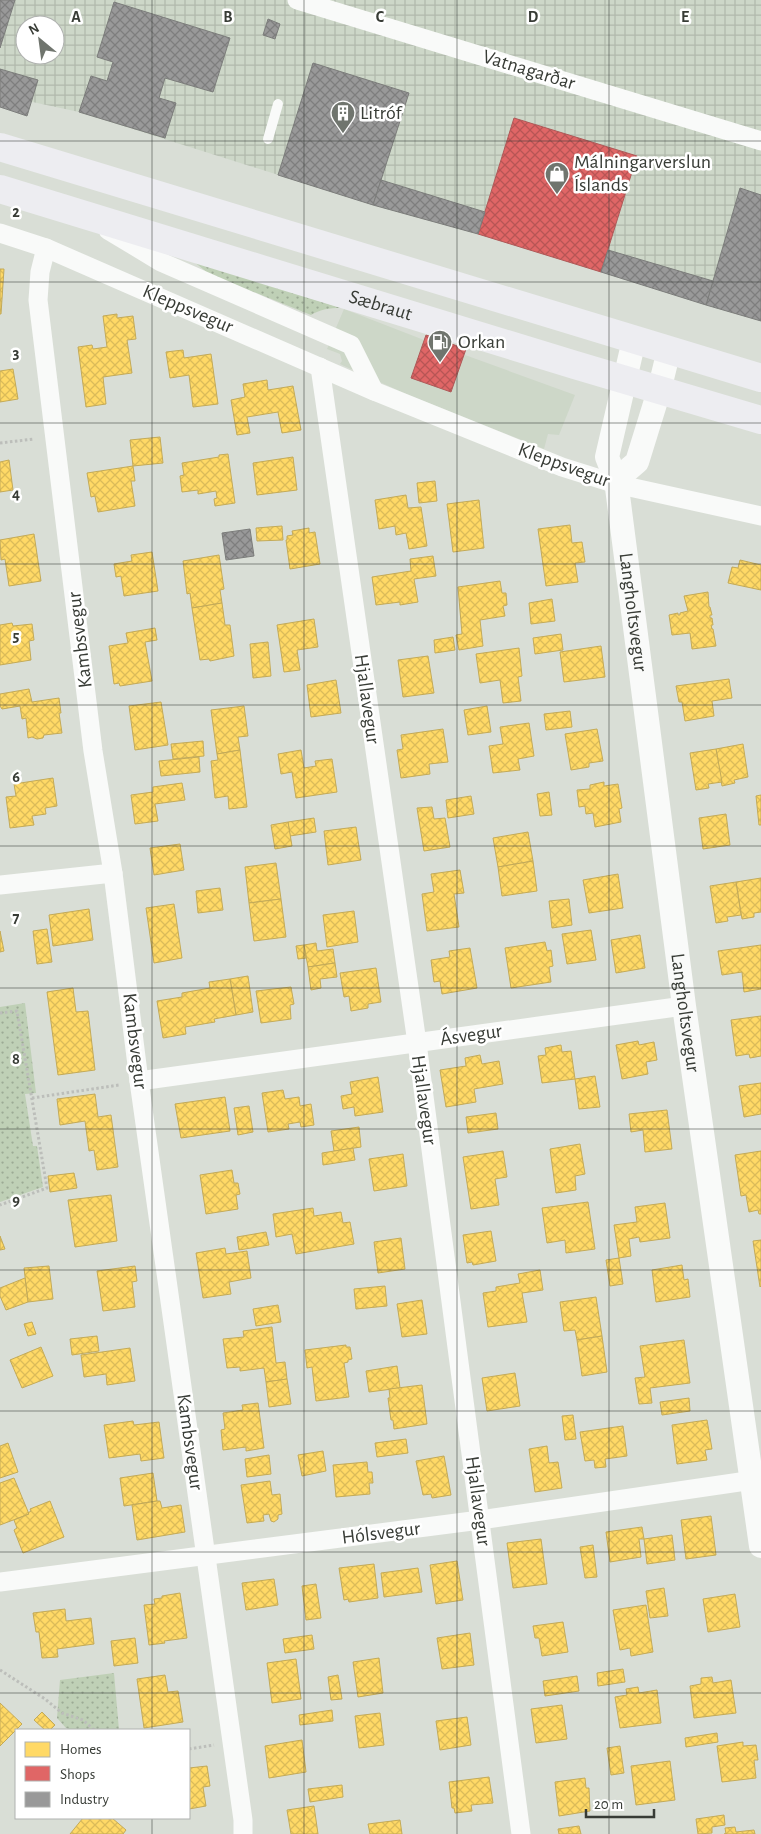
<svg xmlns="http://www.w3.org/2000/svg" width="761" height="1834" font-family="'Alegreya Sans',sans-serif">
<defs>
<pattern id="industrial-grid" width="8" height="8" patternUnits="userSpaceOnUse" patternTransform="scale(1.25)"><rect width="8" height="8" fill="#cdd7c8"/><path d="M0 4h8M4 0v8" fill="none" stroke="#b1b9ac"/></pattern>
<pattern id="grass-dots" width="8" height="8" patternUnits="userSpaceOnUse" patternTransform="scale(1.25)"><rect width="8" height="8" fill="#bfd0b6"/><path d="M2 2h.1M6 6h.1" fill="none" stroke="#9caa95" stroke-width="1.8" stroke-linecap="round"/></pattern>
<pattern id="homes-cross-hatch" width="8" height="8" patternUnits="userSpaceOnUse" patternTransform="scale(1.25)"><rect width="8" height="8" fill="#ffd966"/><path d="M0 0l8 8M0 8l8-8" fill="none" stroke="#dbbb59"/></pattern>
<pattern id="shops-cross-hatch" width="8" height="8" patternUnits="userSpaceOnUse" patternTransform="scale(1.25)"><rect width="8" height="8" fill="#e06666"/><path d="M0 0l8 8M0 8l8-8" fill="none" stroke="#b75555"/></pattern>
<pattern id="industry-cross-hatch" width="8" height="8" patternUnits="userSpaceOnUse" patternTransform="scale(1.25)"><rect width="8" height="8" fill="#999"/><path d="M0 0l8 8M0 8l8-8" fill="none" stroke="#7e7e7e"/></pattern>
</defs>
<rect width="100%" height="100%" fill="#d9ded6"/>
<path fill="#cdd7c8" d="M344 309 424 340 426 335 466 349 465 355 575 395 559 435 548 434 544 449 404 393 340 364 342 361 340 354 327 349Z"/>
<path fill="url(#industrial-grid)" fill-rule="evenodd" d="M0 0H761V321L478 234 373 205 79 112 0 95ZM25 25H55V55H25Z"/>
<g fill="url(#grass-dots)">
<path d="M193 261 341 308C329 308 321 309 311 315L209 274Z"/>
<path d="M25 1003 36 1093 25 1094 33 1146H37L43 1187 0 1202V1007Z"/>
<path d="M114 1673 119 1730H72L66 1728 57 1718 60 1680Z"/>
</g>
<g fill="url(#homes-cross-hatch)" stroke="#c3aa58">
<path d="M0 269H4L1 314H0Z"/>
<path d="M117 314V318L133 316 136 339 127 340 132 373 103 377 106 404 86 407 78 347 92 345 93 349 107 347 103 316Z"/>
<path d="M183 350 184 358 211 354 218 404 193 407 189 375 170 378 166 352Z"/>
<path d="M13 369 18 399 0 402V371Z"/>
<path d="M267 380 268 390 293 386 301 430 282 433 278 412 247 417 250 433 237 435 231 400 245 397 243 384Z"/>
<path d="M160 437 163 463 133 466 130 440Z"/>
<path d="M228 454 235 503 215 506 214 499 217 498 216 491 198 494V490L182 492 180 476 184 475 182 463 219 457V455Z"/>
<path d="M293 457 297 490 257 495 253 463Z"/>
<path d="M9 460 13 490 0 492V462Z"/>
<path d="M133 466 135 481H131L135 506 98 512 95 496 91 497 87 473Z"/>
<path d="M435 481 437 501 419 503 417 483Z"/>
<path d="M406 495 408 508 421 507 427 546 409 549 406 533 396 535 395 526 379 529 375 500Z"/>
<path d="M479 500 484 548 453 552 447 504Z"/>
<path d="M570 525 572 543 582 542 585 562 575 563 578 582 546 586 538 529Z"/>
<path d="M282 526 283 540 257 541 256 528Z"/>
<path d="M309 528V533L315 532 320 564 290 569 286 540H287V536L293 535 292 531Z"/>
<path d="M34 534 41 581 9 586 5 559 1 560 0 540Z"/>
<path d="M152 552 158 591 124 596 121 576 116 577 114 564 132 561 131 555Z"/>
<path d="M219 555 224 589 220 590 222 603 192 608 190 593 187 594 183 561Z"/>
<path d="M433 556 436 576 414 579 418 602 400 605V602L376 605 372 577 411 571 410 559Z"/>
<path d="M740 560 761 565V590L728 583 732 567 738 568Z"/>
<path d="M500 581 502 593H506L507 605 503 606 505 616 480 620 483 646 459 650 456 635 462 634 458 587Z"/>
<path d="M708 592 709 607H710L712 615H710V618H712L713 625H711L712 629H713L716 646 692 649 690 633 672 635 669 615 678 613V615H680V613L688 611 684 596Z"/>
<path d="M552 599 555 621 531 624 529 603Z"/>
<path d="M222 603 225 625H230L234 656 210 661 209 659 200 660 192 608Z"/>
<path d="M314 619 318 647 297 650 300 670 284 672 277 625Z"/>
<path d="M12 623 13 626 32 624 34 640 29 641 31 660 0 665V625Z"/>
<path d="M155 628 157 640 145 642 152 681 120 686 119 683 114 684 109 646 128 643 126 633Z"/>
<path d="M561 634 563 650 535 654 533 638Z"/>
<path d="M453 637 455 650 435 653 434 640Z"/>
<path d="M268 642 271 676 253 678 250 644Z"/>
<path d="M601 646 605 677 564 682 560 652Z"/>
<path d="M519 648 522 676 518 677 521 701 503 703 500 680 480 683 476 654Z"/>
<path d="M428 656 434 693 403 697 398 660Z"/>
<path d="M729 679 732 698 712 701 714 716 685 721 682 702H679L676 686Z"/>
<path d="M336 680 341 713 311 717 307 685Z"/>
<path d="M29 689 32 702 59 698 61 713H59L62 733 44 735 43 738 37 739 32 737 28 738 26 718 22 719 20 706 2 709 0 706V694Z"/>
<path d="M161 702 168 745 135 750 129 706Z"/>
<path d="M244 706 248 736 238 737 240 750 217 754 211 710Z"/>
<path d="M487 706 491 732 468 735 464 710Z"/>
<path d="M570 711 572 727 546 730 544 714Z"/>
<path d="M529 723 534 756 518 759 520 770 493 773 489 746 503 744 500 727Z"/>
<path d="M443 729 448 762 429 764 430 774 401 778 397 750 403 749 401 735Z"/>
<path d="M597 729 603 761 589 763V767L571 770 565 734Z"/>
<path d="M203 741 204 756 173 759 171 744Z"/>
<path d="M743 744 748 777 734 780 735 783 722 786 716 749Z"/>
<path d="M716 749 722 782 708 784 709 788 696 790 690 753Z"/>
<path d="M240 750 247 807 229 809 228 796 215 798 211 761 218 760 217 754Z"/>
<path d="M301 750 304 768 316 766 315 761 332 759 337 792 296 798 292 772 281 774 278 754Z"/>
<path d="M199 757 200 772 161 776 159 761Z"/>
<path d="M53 778 57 806 45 808 46 814 32 816 34 825 10 828 6 797 16 796 14 784Z"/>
<path d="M604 782V786L618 784 622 808 619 809 621 822 595 827 593 813 586 814 585 806 579 807 577 790 590 789V785Z"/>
<path d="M182 783 185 800 155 804 158 821 135 824 131 795 153 792V787Z"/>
<path d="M549 792 552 815 540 816 537 794Z"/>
<path d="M761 795V825H759L756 796Z"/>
<path d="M471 796 474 814 448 818 446 800Z"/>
<path d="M432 807 434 819 445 818 450 847 424 851 417 808Z"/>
<path d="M726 814 730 845 703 849 699 818Z"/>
<path d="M314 818 316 832 290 836 288 822Z"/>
<path d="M288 822 292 846 275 849 271 825Z"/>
<path d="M356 827 361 860 328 865 324 831Z"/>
<path d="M528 832 533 861 498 867 493 838Z"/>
<path d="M180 844 184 870 154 875 150 848Z"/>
<path d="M533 861 537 891 502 896 498 867Z"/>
<path d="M276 863 281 899 249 903 245 867Z"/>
<path d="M460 870 464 893 454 894 459 927 427 931 422 894 434 892 431 874Z"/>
<path d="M618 874 623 908 589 913 583 880Z"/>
<path d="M761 878V912L754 913V917L742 919 736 882Z"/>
<path d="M736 882 741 915 727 917 728 921 716 923 710 886Z"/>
<path d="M220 888 223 910 198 913 196 891Z"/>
<path d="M281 899 286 937 254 941 249 903Z"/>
<path d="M569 899 572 925 552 928 549 901Z"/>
<path d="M174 904 182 958 154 963 146 908Z"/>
<path d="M89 909 93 940 53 946 49 915Z"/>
<path d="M354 911 358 942 327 947 323 915Z"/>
<path d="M47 929 52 962 37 964 33 931Z"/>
<path d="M591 930 596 960 567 964 562 934Z"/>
<path d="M0 931 4 951 0 952Z"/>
<path d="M640 935 645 968 616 973 611 940Z"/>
<path d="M545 942 547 951 551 950 553 966 549 967 551 982 511 988 505 948Z"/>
<path d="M316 943 317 951 333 949 335 963 308 967 304 945Z"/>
<path d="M304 945 306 958 298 959 296 946Z"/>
<path d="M761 945V989L744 992 742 972 722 975 718 951Z"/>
<path d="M470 948 477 988 442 994 440 981 434 982 431 960 450 957 449 951Z"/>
<path d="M335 963 337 977 320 979 321 988 311 990 308 967Z"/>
<path d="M376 968 381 1002 368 1004V1008L351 1011 349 996 344 997 340 973Z"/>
<path d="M248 976 253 1012 236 1015 230 979Z"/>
<path d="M230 979 236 1015 214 1019 215 1022 185 1027 186 1034 163 1038 157 1001 182 997V993L210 988 209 982Z"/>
<path d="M291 987 294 1004 290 1005 291 1019 261 1023 256 991Z"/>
<path d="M73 988 76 1012 88 1011 95 1070 58 1075 47 992Z"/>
<path d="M761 1016V1056L750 1058 749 1054 736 1056 731 1020Z"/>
<path d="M638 1041 639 1045 654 1042 657 1060 646 1062 648 1074 622 1079 616 1045Z"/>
<path d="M561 1045 562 1052 571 1051 575 1079 542 1083 538 1056 546 1055 545 1048Z"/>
<path d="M480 1055 482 1064 499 1061 503 1084 474 1089 476 1102 446 1107 440 1070 466 1066 465 1058Z"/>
<path d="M595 1076 600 1107 579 1109 575 1079Z"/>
<path d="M378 1077 383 1112 355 1116 354 1107 343 1109 341 1096 352 1094 350 1082Z"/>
<path d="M761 1083V1114L744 1117 739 1086Z"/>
<path d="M283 1090 285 1099 299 1097 300 1106 311 1104 314 1125 301 1127 300 1122 288 1124 289 1129 268 1132 262 1093Z"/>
<path d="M95 1094 98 1117 111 1115 118 1167 97 1170 94 1150 89 1151 85 1121 60 1125 57 1099Z"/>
<path d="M225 1097 230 1131 181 1138 175 1104Z"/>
<path d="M249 1106 253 1132 238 1135 234 1108Z"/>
<path d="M667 1110 672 1149 645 1152 643 1130 631 1132 629 1114Z"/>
<path d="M496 1113 498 1129 468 1133 466 1117Z"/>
<path d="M359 1127 361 1147 334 1151 331 1131Z"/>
<path d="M580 1144 585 1174 575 1176 576 1190 556 1193 550 1149Z"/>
<path d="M353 1148 355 1160 323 1165 322 1153Z"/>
<path d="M503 1151 507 1177 495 1179 499 1205 471 1209 463 1157Z"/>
<path d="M761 1151V1214H759L758 1210 749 1212 746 1195 741 1196 735 1155Z"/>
<path d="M403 1154 407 1186 374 1191 369 1159Z"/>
<path d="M232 1170 234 1183H238L240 1194 236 1195 238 1209 206 1214 200 1175Z"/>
<path d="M74 1173 77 1188 50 1192 48 1176Z"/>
<path d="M111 1195 117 1241 75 1247 68 1200Z"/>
<path d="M588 1202 595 1249 566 1253 565 1240 547 1243 542 1208Z"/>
<path d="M665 1203 670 1238 640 1242 639 1237 629 1239 631 1256 619 1258 614 1225 637 1222 635 1207Z"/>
<path d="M313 1208 314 1216 341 1212 343 1223 350 1222 354 1244 296 1254 292 1234 276 1237 273 1214Z"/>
<path d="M491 1231 496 1261 473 1265 472 1262 467 1263 463 1235Z"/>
<path d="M266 1232 269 1245 239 1250 237 1237Z"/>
<path d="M0 1236 5 1249 0 1250Z"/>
<path d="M401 1238 405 1269 378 1273 374 1242Z"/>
<path d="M761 1240V1286L760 1287 753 1241Z"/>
<path d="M225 1248 226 1254 247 1251 251 1278 229 1282 231 1294 203 1298 196 1253Z"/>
<path d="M619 1258 623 1284 610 1286 606 1260Z"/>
<path d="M682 1265 684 1280 688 1279 690 1297 656 1302 652 1270Z"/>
<path d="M49 1266 53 1299 28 1302 24 1268Z"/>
<path d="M135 1266 137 1281 132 1282 135 1307 103 1311 97 1271Z"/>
<path d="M540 1270 543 1290 522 1293 527 1322 488 1327 483 1293 496 1291V1287L520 1283 518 1274Z"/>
<path d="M25 1278 28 1302 6 1310 0 1296V1288Z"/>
<path d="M385 1286 387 1306 356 1309 354 1289Z"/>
<path d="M596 1297 602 1336 577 1340 575 1330 564 1331 560 1302Z"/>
<path d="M422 1300 427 1334 402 1337 397 1304Z"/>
<path d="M278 1305 281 1322 256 1326 253 1309Z"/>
<path d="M32 1322 36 1334 28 1336 24 1324Z"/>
<path d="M272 1327 276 1363 285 1362 287 1379 266 1382 264 1368 240 1371V1367L227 1368 223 1339 244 1337 243 1331Z"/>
<path d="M97 1336 99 1351 72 1355 70 1339Z"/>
<path d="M602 1336 607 1372 582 1376 577 1340Z"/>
<path d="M684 1340 690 1383 650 1388 652 1403 639 1404 635 1378 645 1377 640 1346Z"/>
<path d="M346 1345V1347H350L352 1359 348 1360V1362L344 1363 349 1397 316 1401 312 1367 307 1368 305 1350Z"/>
<path d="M41 1347 53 1376 22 1388 10 1360Z"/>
<path d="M130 1348 135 1381 107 1385 106 1374 84 1377 81 1355Z"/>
<path d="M397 1366 400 1388 369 1392 366 1371Z"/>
<path d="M515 1373 520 1406 487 1411 482 1378Z"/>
<path d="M287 1379 291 1404 269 1407 266 1382Z"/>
<path d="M422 1385 427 1424 394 1429 393 1420H391L388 1398H390L389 1389Z"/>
<path d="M689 1398 690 1411 662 1415 660 1402Z"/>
<path d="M258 1403 264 1448 246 1451V1447L223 1450 221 1430 225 1429 223 1413 243 1410 242 1405Z"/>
<path d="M573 1415 576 1439 565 1440 562 1416Z"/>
<path d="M707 1420 712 1449 705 1450 707 1460 677 1464 672 1425Z"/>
<path d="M133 1421 134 1425 159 1422 164 1458 141 1461 140 1454 109 1458 104 1425Z"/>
<path d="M623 1426 627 1456 605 1459 606 1467 595 1468 594 1460 585 1461 580 1432Z"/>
<path d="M406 1439 408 1453 377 1457 375 1443Z"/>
<path d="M8 1443 18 1472 0 1478V1446Z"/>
<path d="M547 1446 549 1463 558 1462 562 1488 535 1492 529 1449Z"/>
<path d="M323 1451 326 1471 302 1476 298 1455Z"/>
<path d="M269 1455 271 1474 247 1477 245 1459Z"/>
<path d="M444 1456 451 1495 432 1498 431 1494 423 1495 416 1461Z"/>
<path d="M367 1462 368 1472H372L373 1483H369L370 1494 336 1497 333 1465Z"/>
<path d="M153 1473 157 1501 124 1506 120 1478Z"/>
<path d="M14 1478 29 1514 0 1525V1483Z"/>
<path d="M270 1481 272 1495 280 1494 282 1514 278 1515V1519L274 1522 271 1521 269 1514 263 1515 264 1521 247 1523 241 1485Z"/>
<path d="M50 1501 64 1537 23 1553 14 1530 17 1528 14 1520 29 1514 28 1513 31 1511 30 1509Z"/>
<path d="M157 1501H160L162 1508 181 1505 185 1532 137 1540 132 1505Z"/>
<path d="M711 1516 716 1555 686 1559 681 1520Z"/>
<path d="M642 1527 644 1539H639L641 1557 610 1562 606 1532Z"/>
<path d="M672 1535 675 1560 647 1564 644 1539Z"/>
<path d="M541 1539 547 1584 513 1588 507 1543Z"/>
<path d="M593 1545 597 1577 585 1578 580 1547Z"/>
<path d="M457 1561 463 1600 436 1604 430 1565Z"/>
<path d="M374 1564 378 1598 349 1602 348 1599 344 1600 339 1568Z"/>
<path d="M418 1568 422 1592 384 1597 381 1573Z"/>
<path d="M274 1579 278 1605 246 1610 242 1583Z"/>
<path d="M316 1584 321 1618 306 1620 302 1586Z"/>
<path d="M664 1588 668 1616 650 1618 646 1591Z"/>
<path d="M180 1593 187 1638 164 1641 165 1643 149 1645 144 1605 155 1604 154 1599 162 1598V1596Z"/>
<path d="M735 1594 740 1627 708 1632 703 1599Z"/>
<path d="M646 1605 653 1652 631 1656 630 1648 620 1650 613 1610Z"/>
<path d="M65 1609 66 1621 91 1618 94 1644 57 1649 58 1657 42 1658 39 1632H36L33 1613Z"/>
<path d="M563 1622 568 1652 542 1656 539 1638H535L533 1626Z"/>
<path d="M470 1633 474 1665 442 1669 437 1638Z"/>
<path d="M312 1635 314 1649 285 1653 283 1639Z"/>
<path d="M135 1638 138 1663 114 1666 111 1641Z"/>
<path d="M379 1658 383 1693 358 1697 353 1662Z"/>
<path d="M296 1659 301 1699 272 1703 267 1663Z"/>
<path d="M623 1669 625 1682 598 1686 597 1673Z"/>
<path d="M165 1675 168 1692 178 1691 183 1722 144 1728 137 1679Z"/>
<path d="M338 1675 342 1699 331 1700 328 1677Z"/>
<path d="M577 1676 579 1691 545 1696 543 1681Z"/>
<path d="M712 1677 713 1683 731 1680 736 1713 694 1718 690 1686 701 1684V1678Z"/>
<path d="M638 1687 639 1693 657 1690 661 1723 620 1728 615 1697 627 1695 626 1689Z"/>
<path d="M0 1703 22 1724 0 1746Z"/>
<path d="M562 1705 567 1739 536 1743 531 1709Z"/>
<path d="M332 1710 333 1721 300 1725 299 1715Z"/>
<path d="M42 1712 55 1725 50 1730H45L34 1720Z"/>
<path d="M380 1713 384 1745 359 1748 355 1716Z"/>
<path d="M467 1717 471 1745 440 1750 436 1721Z"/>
<path d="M717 1733 718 1742 686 1747 685 1738Z"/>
<path d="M302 1740 306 1772 269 1778 265 1746Z"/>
<path d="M743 1742V1746L756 1745 758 1760H754L756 1778 722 1782 717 1746Z"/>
<path d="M620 1746 624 1773 611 1775 607 1748Z"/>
<path d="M670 1761 675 1800 636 1805 631 1766Z"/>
<path d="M207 1766 210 1786 203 1787 206 1806 189 1809V1768Z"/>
<path d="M489 1777 493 1803 471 1805 472 1811 455 1813 454 1808H452L449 1782Z"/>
<path d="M585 1778 586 1788H589L590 1811 559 1816 555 1782Z"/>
<path d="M342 1785 343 1797 310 1802 308 1789Z"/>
<path d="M314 1806 318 1834H291L287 1810Z"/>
<path d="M724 1815 725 1825 712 1827V1833L698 1834 696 1819Z"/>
<path d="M83 1818H112L126 1830 123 1834H70Z"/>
<path d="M400 1820 402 1834H370L368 1824Z"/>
<path d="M579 1826 581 1834H559L558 1829Z"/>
<path d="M735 1827 736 1832 754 1830 755 1834H724H726L725 1828Z"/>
</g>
<g fill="url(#shops-cross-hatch)" stroke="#ae5958">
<path d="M514 118 637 156 601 272 478 234Z"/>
<path d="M426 335 466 349 451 392 411 378Z"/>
</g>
<g fill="url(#industry-cross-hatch)" stroke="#7c7d7b">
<path d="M0 0H15L0 48Z"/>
<path d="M114 2 230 38 213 92 165 78 159 98 176 103 165 138 79 112 91 76 107 81 113 62 97 57Z"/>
<path d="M268 19 280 24 275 39 263 35Z"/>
<path d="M313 63 409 93 373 205 278 175Z"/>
<path d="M0 69 38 80 27 116 0 107Z"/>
<path d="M381 180 485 212 478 234 373 205Z"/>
<path d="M740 188 761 195V321L706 305Z"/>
<path d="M608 250 713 281 706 305 601 272Z"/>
<path d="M250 529 254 556 226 560 222 533Z"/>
</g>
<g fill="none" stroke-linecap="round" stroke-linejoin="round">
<g stroke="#bcbeba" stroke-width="3" stroke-dasharray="2.5 2.5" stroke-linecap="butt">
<path d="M0 443 34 439"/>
<path d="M0 1013 17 1011 47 1188 0 1205"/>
<path d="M32 1098 119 1085"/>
<path d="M0 1670 45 1699 62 1713 83 1720 94 1730"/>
<path d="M189 1749 214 1745"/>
</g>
<path stroke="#f9faf9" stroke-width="10" d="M268 139 278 104"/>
<g stroke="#f9faf9" stroke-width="19">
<path d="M297 0 761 141"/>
<path d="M108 230 161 262 351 345 374 391"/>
<path d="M0 233 46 248 374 391 562 467 616 484 761 516"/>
<path d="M46 248 40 272 38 300 93 751 113 873 139 1081 243 1820V1834"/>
<path d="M320 367 417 1043 521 1834"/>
<path d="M0 885 113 873"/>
<path d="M139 1081 684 1006"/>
<path d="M0 1582 480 1520 761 1479"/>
</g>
<g stroke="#f9faf9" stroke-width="24">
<path id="s1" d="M634 340 607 457 616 480 684 1006 761 1546"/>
<path d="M616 480 637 462 659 391 669 350"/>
</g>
<g stroke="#ededf1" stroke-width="28">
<path d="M0 147 761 378"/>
<path id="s2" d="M0 189 575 365 761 420"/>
</g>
</g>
<path fill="none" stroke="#383c36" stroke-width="1" stroke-opacity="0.55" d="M152 0V1730M304 0V1834M457 0V1834M609 0V1834M0 141H761M0 282H761M0 423H761M0 564H761M0 705H761M0 846H761M0 988H761M0 1129H761M0 1270H761M0 1411H761M0 1552H761M0 1693H761M152 1818V1834"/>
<defs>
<symbol id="building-pin" viewBox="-11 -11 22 30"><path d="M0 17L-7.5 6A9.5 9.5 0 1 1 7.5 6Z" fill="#70756e" stroke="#fff"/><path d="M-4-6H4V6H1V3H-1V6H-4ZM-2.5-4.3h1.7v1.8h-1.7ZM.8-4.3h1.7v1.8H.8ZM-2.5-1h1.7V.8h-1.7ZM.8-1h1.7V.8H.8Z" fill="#fff"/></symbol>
<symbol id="shop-pin" viewBox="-11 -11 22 30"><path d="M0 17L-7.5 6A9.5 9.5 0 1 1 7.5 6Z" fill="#70756e" stroke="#fff"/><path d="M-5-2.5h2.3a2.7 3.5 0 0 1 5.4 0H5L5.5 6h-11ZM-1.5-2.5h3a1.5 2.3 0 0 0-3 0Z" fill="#fff"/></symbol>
<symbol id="fuel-pin" viewBox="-11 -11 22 30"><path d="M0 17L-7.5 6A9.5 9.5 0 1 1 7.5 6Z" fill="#70756e" stroke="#fff"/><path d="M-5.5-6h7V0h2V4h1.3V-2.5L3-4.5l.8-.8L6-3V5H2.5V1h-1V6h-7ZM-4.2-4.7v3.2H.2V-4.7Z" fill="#fff"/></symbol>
</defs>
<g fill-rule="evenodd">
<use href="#building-pin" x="329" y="99" width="28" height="38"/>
<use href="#shop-pin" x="543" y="160" width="28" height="38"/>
<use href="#fuel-pin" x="426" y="328" width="28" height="38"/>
</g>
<g text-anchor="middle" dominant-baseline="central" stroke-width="5" stroke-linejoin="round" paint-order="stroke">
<g font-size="20" fill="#383c36" stroke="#fff">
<text transform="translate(529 70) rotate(17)">Vatnagarðar</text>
<text stroke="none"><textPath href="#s2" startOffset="398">Sæbraut</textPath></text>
<text transform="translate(188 309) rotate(23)">Kleppsvegur</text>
<text transform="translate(564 465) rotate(20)">Kleppsvegur</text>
<text stroke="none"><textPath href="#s1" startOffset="278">Langholtsvegur</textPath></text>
<text transform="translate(80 640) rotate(-97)">Kambsvegur</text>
<text transform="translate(367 699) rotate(82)">Hjallavegur</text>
<text stroke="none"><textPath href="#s1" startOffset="682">Langholtsvegur</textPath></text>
<text transform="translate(471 1035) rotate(-8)">Ásvegur</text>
<text transform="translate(135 1041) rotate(83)">Kambsvegur</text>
<text transform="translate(424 1100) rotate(82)">Hjallavegur</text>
<text transform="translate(190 1442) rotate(82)">Kambsvegur</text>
<text transform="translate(478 1501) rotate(82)">Hjallavegur</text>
<text transform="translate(381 1533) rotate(-7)">Hólsvegur</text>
</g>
<g font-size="20" fill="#383c36" stroke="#fff" text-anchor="start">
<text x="360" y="113">Litróf</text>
<text x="574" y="162">Málningarverslun<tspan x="574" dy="23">Íslands</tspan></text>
<text x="458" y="342">Orkan</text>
</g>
</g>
<g font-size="16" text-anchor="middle" font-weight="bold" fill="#383c36" stroke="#fff" stroke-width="5" stroke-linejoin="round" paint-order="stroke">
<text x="76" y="22">A</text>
<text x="228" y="22">B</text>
<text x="380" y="22">C</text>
<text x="533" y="22">D</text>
<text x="685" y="22">E</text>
<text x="16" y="217">2</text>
<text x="16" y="358">3</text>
<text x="16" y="499">4</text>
<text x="16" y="641">5</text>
<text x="16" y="782">6</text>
<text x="16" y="923">7</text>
<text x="16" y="1064">8</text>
<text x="16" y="1205">9</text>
</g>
<rect x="15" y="1729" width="175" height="90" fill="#ffffff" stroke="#afb1af"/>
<rect x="25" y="1742" width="25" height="15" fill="#ffd966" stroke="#afb1af"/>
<text x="60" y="1754" font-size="15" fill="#383c36">Homes</text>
<rect x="25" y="1766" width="25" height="15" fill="#e06666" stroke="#afb1af"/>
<text x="60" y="1779" font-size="15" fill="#383c36">Shops</text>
<rect x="25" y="1792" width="25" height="15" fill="#999999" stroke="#afb1af"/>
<text x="60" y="1804" font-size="15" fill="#383c36">Industry</text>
<g transform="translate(40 40) rotate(331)"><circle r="24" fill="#ffffff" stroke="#afb1af"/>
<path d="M0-4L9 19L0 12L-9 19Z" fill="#70756e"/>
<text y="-8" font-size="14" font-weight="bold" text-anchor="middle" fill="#383c36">N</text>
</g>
<path d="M586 1809v8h68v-8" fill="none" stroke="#383c36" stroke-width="2.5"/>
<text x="594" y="1809" font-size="15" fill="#383c36" stroke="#ffffff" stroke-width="4" paint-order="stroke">20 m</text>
</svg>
